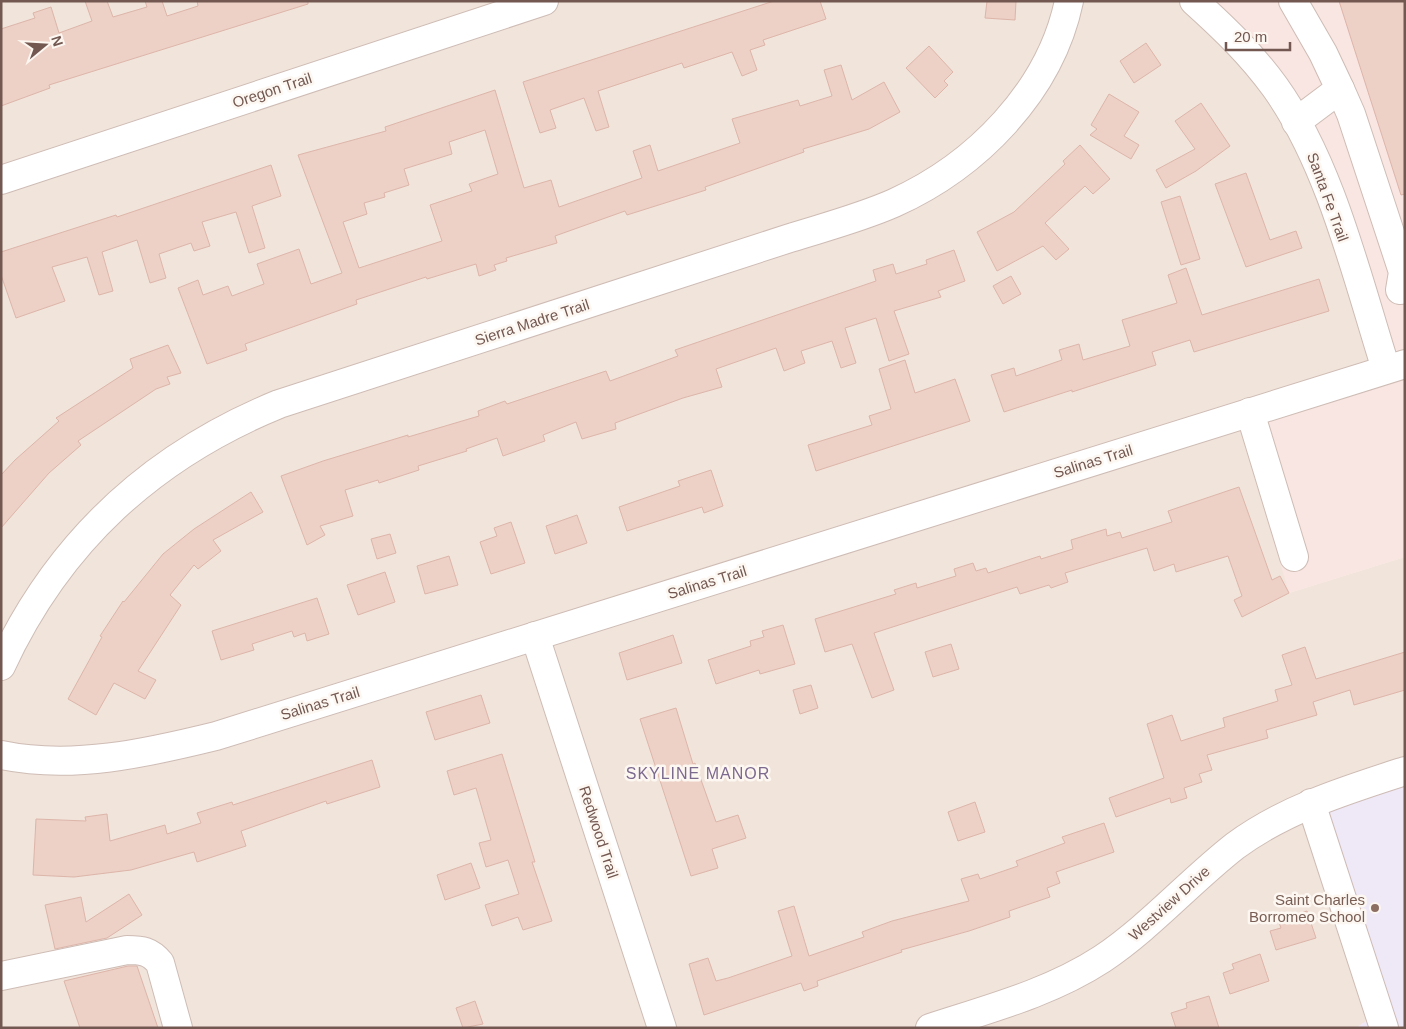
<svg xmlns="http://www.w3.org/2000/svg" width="1406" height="1029" font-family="Arial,sans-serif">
<rect width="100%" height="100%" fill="#faf2ec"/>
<path fill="#f1e4db" d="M1 1H1194L1276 89 1386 369 1289 593 1405 557V771L1379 1013 1356 1028H1Z"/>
<path fill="#f9e5e1" d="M1194 1H1405V557L1289 593 1236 416 1386 369 1302 132Z"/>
<path fill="#efe8f7" d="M1405 771V1028H1356L1379 1012 1311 803Z"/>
<g fill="#edd0c6" stroke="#ddb5a9" fill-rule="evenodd">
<path d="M85 1H107L113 17 147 7 145 1H162L167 16 198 6 197 1H308V4L49 85 50 88 1 106V29L35 18 33 13 51 7 59 33 92 21Z"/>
<path d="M774 1H820L826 19 763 40 765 45 750 50 757 70 742 76 732 52 684 68 682 63 598 91 609 127 596 131 584 98 550 110 556 128 540 133 523 82Z"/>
<path d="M987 1H1016L1015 20 985 18Z"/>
<path d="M1339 1H1405V194L1401 195Z"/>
<path d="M1146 43 1161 65 1134 83 1120 61Z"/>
<path d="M929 46 953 72 944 81 948 85 935 98 906 68Z"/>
<path d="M841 65 852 100 884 82 900 112 869 129 803 149 804 152 705 187 706 190 627 215 625 211 555 236 557 243 506 258 507 261 494 265 496 270 479 276 476 264 427 279 426 277 356 300 357 304 245 344 247 350 207 364 178 288 198 280 203 295 228 286 232 296 264 284 257 264 299 249 311 284 342 273 298 155 386 131 385 127 495 90 524 188 551 180 559 207 642 178 633 151 650 145 658 171 740 143 732 119 798 100 800 106 832 96 824 70ZM485 130 498 174 469 184 472 191 430 205 442 241 359 268 343 222 367 214 364 203 385 197 384 193 409 185 404 169 452 154 449 142Z"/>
<path d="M1109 94 1139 112 1124 136 1139 145 1131 159 1090 135 1097 129 1091 125Z"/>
<path d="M1201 103 1230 146 1196 171 1166 188 1156 170 1195 149 1175 121Z"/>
<path d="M1080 145 1110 179 1093 194 1085 186 1045 223 1069 249 1056 260 1043 246 997 271 977 232 1014 212 1065 164 1063 161Z"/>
<path d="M271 165 281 196 252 206 265 248 249 253 236 212 202 222 210 246 194 251 191 243 159 254 166 278 150 283 137 240 102 252 113 291 99 295 87 257 52 267 65 301 16 318 1 275V252L116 215 117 217Z"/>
<path d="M1246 173 1270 240 1296 231 1302 248 1246 267 1215 184Z"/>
<path d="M1180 196 1200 259 1181 265 1161 202Z"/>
<path d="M954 250 965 281 938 291 941 297 894 311 909 354 889 361 876 318 845 328 856 363 841 368 832 341 801 351 805 363 784 371 776 348 716 369 722 387 683 398 615 423 616 429 582 439 576 422 543 435 545 441 503 456 497 438 466 449 467 451 418 466 419 470 379 483 378 480 345 490 353 516 320 526 325 535 307 545 281 476 323 461 408 435V437L479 416 478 411 505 401 507 404 606 371 610 381 678 356 675 350 876 281 873 270 893 264 896 274 927 264 926 260Z"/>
<path d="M1186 268 1202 315 1319 279 1329 311 1194 352 1190 340 1152 352 1156 365 1072 392V390L1004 412 991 375 1014 368 1016 376 1062 360 1059 350 1079 344 1083 360 1130 346 1122 320 1177 303 1168 275Z"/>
<path d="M1011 276 1021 294 1003 304 993 286Z"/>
<path d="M168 345 181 373 167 377 170 384 156 389 78 441 81 445 49 473 1 528V475L15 460 59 421 56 418 133 368 130 359Z"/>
<path d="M905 360 915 393 955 379 970 421 816 471 808 445 872 425 869 416 891 409 879 369Z"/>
<path d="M711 470 723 506 704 513 702 507 627 531 619 507 680 486 678 481Z"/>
<path d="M1239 487 1272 580 1280 576 1289 593 1242 617 1234 600 1242 596 1228 556 1176 572 1174 564 1154 571 1147 548 1065 573 1068 582 1051 588 1049 585 1020 594 1017 587 874 633 894 690 872 698 852 644 825 652 815 619 896 594 894 590 916 583 917 588 956 576 954 569 973 563 976 571 986 568 988 573 1040 556 1041 559 1073 549 1071 540 1106 529 1107 536 1120 532 1122 538 1172 522 1168 511Z"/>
<path d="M251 492 263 512 213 540 221 551 198 569 194 565 170 595 181 605 138 671 156 680 145 699 114 683 96 715 68 699 102 637 100 636 123 601 124 602 163 554 194 529Z"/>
<path d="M577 515 587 543 555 554 546 526Z"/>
<path d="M511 522 525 563 491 574 480 542 497 536 494 528Z"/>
<path d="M390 534 396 553 377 559 371 539Z"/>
<path d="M449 556 458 585 425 594 417 566Z"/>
<path d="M385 572 395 602 358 615 347 585Z"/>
<path d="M317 598 329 634 307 641 305 633 294 637 292 631 252 644 254 650 221 660 212 631Z"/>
<path d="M783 625 795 664 760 674 759 670 716 684 708 660 751 646 750 641 764 637 762 631Z"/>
<path d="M673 635 682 663 627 680 619 653Z"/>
<path d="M951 644 959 669 933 677 925 652Z"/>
<path d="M1305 647 1316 679 1405 652V690L1354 705 1350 690 1313 702 1317 715 1266 730 1268 738 1207 755 1212 770 1199 774 1202 782 1184 788 1187 798 1171 803 1170 798 1116 817 1109 798 1164 778 1147 724 1172 715 1181 741 1225 727 1223 718 1278 701 1275 690 1292 685 1282 655Z"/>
<path d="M811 685 818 708 800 714 793 690Z"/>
<path d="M481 695 490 723 435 740 426 712Z"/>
<path d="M676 708 693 764 695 763 716 822 738 815 746 838 712 849 718 868 691 876 640 719Z"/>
<path d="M502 754 535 862H532L552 921 523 930 518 917 492 926 485 905 519 894 508 860 486 867 479 843 491 840 476 788 454 795 447 771Z"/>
<path d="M372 760 380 787 327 804 326 801 241 831 246 846 197 862 194 852 131 870 74 877 33 875 36 819 86 821 85 817 107 814 110 841 165 825 167 834 201 823 197 813 232 802 233 805Z"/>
<path d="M975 802 985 832 958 841 948 812Z"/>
<path d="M1104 823 1114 852 1056 872 1060 883 1047 888 1050 897 1009 911 1010 917 969 931 901 950 902 952 817 981 818 986 804 991 801 983 704 1015 689 964 708 958 716 981 728 978 792 956 778 911 794 906 809 956 864 937 862 932 892 921 969 901 961 879 978 874 980 879 1018 866 1016 861 1065 843 1062 837Z"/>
<path d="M471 863 480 888 445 900 437 875Z"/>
<path d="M129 894 142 915 107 938 55 949 45 905 81 897 86 922Z"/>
<path d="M1307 911 1316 938 1276 950 1270 931 1281 928 1278 920Z"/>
<path d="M1260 954 1269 981 1230 994 1223 973 1234 969 1232 964Z"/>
<path d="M128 966H137L158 1028H80L64 981Z"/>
<path d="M1209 996 1219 1028H1176L1171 1013 1187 1008 1186 1003Z"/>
<path d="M475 1001 483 1024 463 1028 456 1008Z"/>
</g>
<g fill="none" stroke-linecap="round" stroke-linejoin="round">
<defs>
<g id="minor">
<path d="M1194 1C1224 28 1251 54 1275 87 1331 165 1357 278 1386 369"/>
<path d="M1293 1 1323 53 1340 89 1296 122"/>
<path d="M1340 89 1351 114 1403 272 1400 290"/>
<path d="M1 180 544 1"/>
<path d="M1250 412 1294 557"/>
<path d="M535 636 662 1028"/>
<path d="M1 666C59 541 152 456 279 404L790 238C825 227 860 218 894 203 976 166 1050 92 1069 1"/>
<path d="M1 755C72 770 147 753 216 736L1405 364"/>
<path d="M1311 803 1384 1028"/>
<path d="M1 976 127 950C142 950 150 951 160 963L178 1028"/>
<path d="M930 1028C988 1009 1050 993 1102 959 1151 926 1189 882 1235 846 1285 809 1346 790 1405 771"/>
</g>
</defs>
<use href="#minor" stroke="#cebcb5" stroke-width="30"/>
<use href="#minor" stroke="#fff" stroke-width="28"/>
</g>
<circle fill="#8d6e63" stroke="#fdf7f2" stroke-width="2" cx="1375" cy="908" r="5"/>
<g text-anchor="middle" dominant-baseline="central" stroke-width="5" stroke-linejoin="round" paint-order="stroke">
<g font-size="15" fill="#735851" stroke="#fdf7f2">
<text transform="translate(272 90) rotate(-18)">Oregon Trail</text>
<text transform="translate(1328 197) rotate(70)">Santa Fe Trail</text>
<text transform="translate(532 322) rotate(-18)">Sierra Madre Trail</text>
<text transform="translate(1093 461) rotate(-17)">Salinas Trail</text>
<text transform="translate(707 582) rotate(-17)">Salinas Trail</text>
<text transform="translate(320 703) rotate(-17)">Salinas Trail</text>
<text transform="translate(599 832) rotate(72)">Redwood Trail</text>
<text transform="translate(1169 903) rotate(-42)">Westview Drive</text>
</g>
<g font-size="15" fill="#785e54" stroke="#fdf7f2" text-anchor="end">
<text x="1365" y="899">Saint Charles<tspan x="1365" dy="17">Borromeo School</tspan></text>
</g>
<g font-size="16" letter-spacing="1" fill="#7c698e" stroke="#fdf7f2">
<text x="698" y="773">SKYLINE MANOR</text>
</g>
</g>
<rect width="1406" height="1029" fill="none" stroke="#735851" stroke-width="5"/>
<g transform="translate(45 45) rotate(72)" stroke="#fdf7f2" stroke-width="4" paint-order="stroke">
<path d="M0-4L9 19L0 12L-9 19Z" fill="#735851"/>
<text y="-8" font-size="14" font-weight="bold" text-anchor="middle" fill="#735851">N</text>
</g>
<path d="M1226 42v8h64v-8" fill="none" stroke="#735851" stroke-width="2.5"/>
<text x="1234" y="42" font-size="15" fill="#735851" stroke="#fdf7f2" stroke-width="4" paint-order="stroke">20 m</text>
</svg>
